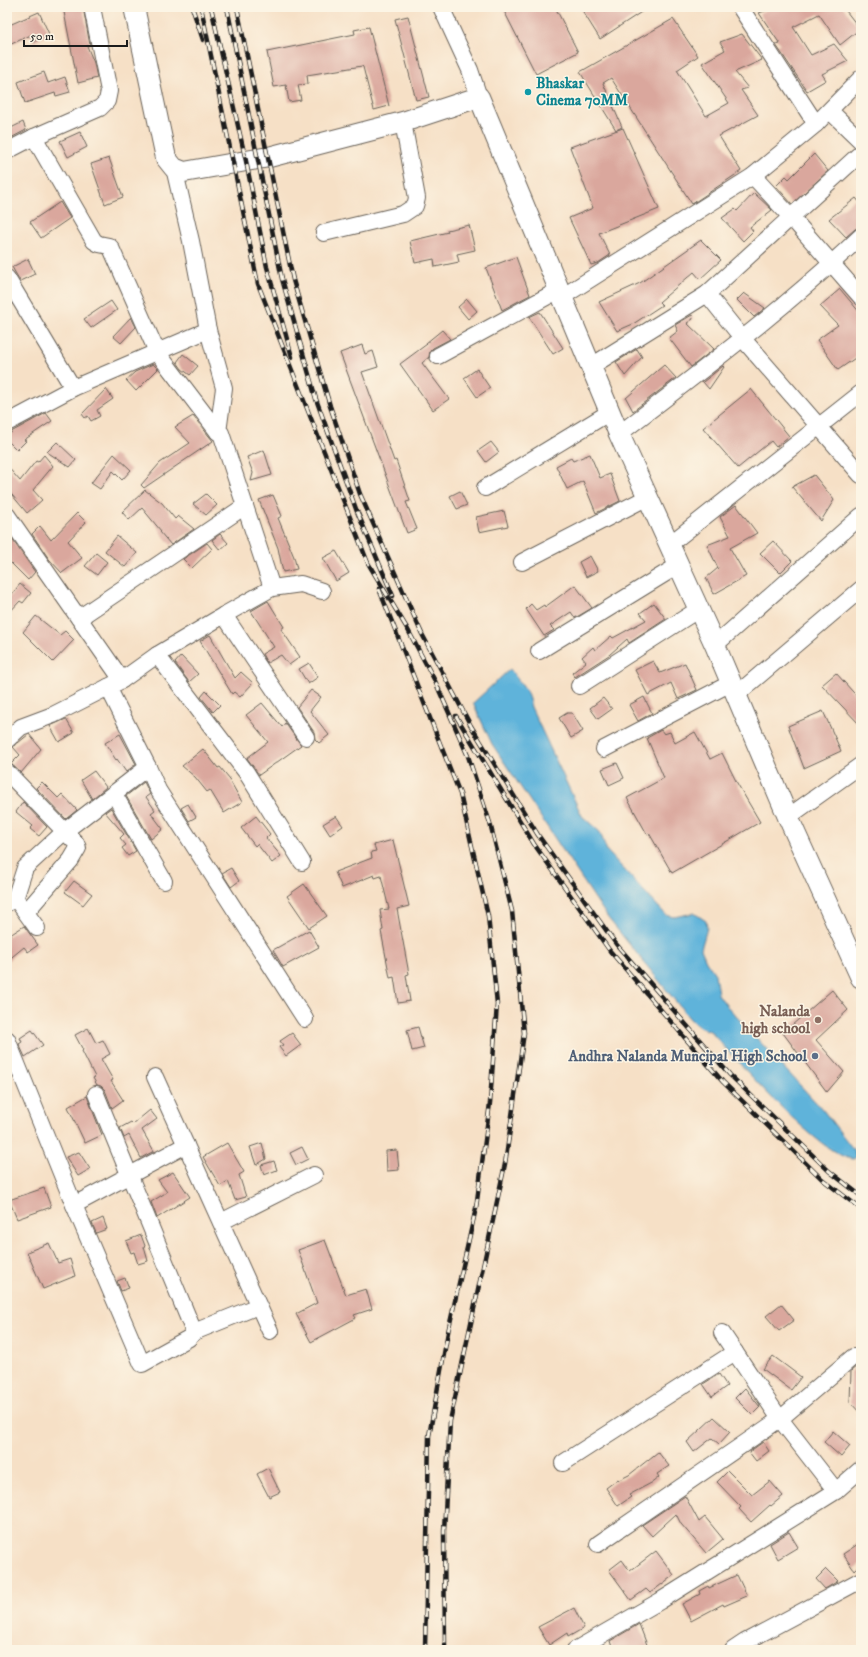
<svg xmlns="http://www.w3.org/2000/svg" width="868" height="1657" font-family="'IM FELL DW Pica',serif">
<rect width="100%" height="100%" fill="#fcf5e5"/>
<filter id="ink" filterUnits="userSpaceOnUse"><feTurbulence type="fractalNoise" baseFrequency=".025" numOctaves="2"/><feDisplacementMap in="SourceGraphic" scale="8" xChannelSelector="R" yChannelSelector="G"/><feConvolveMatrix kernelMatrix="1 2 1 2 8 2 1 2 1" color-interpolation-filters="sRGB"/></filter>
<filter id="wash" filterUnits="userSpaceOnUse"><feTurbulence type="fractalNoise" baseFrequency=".012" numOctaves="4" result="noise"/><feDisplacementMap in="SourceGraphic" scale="16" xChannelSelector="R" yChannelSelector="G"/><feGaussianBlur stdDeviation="0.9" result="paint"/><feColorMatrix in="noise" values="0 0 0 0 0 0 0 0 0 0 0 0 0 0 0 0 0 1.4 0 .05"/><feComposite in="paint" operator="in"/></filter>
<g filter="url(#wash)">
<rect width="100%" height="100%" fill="#f6e0c6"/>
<path fill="#5fb3da" stroke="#3e687b" d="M510 669 527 692 531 707 582 816 600 832 607 851 666 915 674 917 694 913 706 921 707 928 701 949 706 961 715 974 718 994 726 1005 823 1110 853 1149 856 1156 854 1159C822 1159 734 1057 710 1031L699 1027 690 1019 608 918 492 744 473 703Z"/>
<g id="blocks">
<g fill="#daa79d">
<path d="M63 7H83L90 45 87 46 94 63 97 78 78 83Z"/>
<path d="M502 7H555L578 52 536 74Z"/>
<path d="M580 7H649L600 39Z"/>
<path d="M776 7H843L860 29 840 45 819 14 793 27 811 55 834 44 848 61 822 74 826 80 807 91 776 45 780 44 759 13Z"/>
<path d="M39 12 49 34 34 42 31 35 7 46V26Z"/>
<path d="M408 16 429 97 416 100 395 19Z"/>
<path d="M673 19 698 56 677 70 706 116 729 103 702 63 725 50 720 42 742 34 762 60 735 72 748 88 741 90 758 115 719 136 741 171 692 204 611 78 603 83 622 127 616 130 580 72Z"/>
<path d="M369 27 389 106 374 110 363 67 362 66 307 75 308 84 298 85 301 100 289 102 286 85 274 87 267 52 355 34 354 30Z"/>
<path d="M44 72 48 83 65 77 70 92 56 96 55 93 25 103 18 82Z"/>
<path d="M23 122 26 130 7 140V130Z"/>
<path d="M623 128 659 209 599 233 610 255 598 263 591 265 569 218 593 208 570 147Z"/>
<path d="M80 132 87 147 68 157 60 141Z"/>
<path d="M814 154 828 171 792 204 776 186 786 176 789 179Z"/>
<path d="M109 158 123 197 105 204 91 164Z"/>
<path d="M754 193 772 210 750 227 753 231 743 241 722 218 735 209 737 211Z"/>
<path d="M856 198 861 204V227L855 229 846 237 829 219Z"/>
<path d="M60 202 70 218 41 238 30 222Z"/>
<path d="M469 225 475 250 457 254 459 262 435 267 434 259 415 263 410 241 448 232 447 230Z"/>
<path d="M701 240 721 260 700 279 694 272 659 302 662 305 633 324 617 331 599 302 640 283Z"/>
<path d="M516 257 530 295 502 310 486 268Z"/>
<path d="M28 259 35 274 20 281 12 267Z"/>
<path d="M840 289 861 314V354L838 370 817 340 838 325 820 306Z"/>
<path d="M744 293 765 308 754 317 737 300Z"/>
<path d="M467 299 477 311 468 319 458 307Z"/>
<path d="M111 301 117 310 91 328 84 319Z"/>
<path d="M540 312 563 348 553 354 529 317Z"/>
<path d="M692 315 693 319 687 323 714 349 691 367 669 338 678 331 675 325Z"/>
<path d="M131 317 136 327 121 343 113 336Z"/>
<path d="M442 330 450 339 433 348 430 351 429 357 422 363 449 399 433 410 400 364 427 344 426 343Z"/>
<path d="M362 345 365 354 373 351 378 367 362 372 394 461 396 460 410 501 406 502 417 529 407 533 340 353Z"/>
<path d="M637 349 642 357 625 376 616 362Z"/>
<path d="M183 354 198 366 190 375 182 369 177 362Z"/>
<path d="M153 364 158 369 136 391 126 380 135 372Z"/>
<path d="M664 365 676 378 633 411 626 398Z"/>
<path d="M723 366 724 367 709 389 703 382Z"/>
<path d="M477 369 490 388 477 397 464 378Z"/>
<path d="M106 389 113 399 97 410 100 416 91 421 88 416 85 418 82 414Z"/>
<path d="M751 389 789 436 776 447 771 441 738 468 703 428Z"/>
<path d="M46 413 52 421 24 440 26 441 17 450 7 440V436L13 431Z"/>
<path d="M193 416 213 441 144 488 141 485 160 463 190 443 175 427Z"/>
<path d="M57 442 76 460 70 467 47 452Z"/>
<path d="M491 442 499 452 486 462 478 451Z"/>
<path d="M264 450 272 475 251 481 253 473 247 457Z"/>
<path d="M114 454 131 470 122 480 113 471 100 489 91 483Z"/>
<path d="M590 454 600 478 610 474 620 501 596 513 583 481 567 489 556 466 571 458 573 461Z"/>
<path d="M44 455 53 466 33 490 42 500 27 513 7 489V466L20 481 36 461 38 462Z"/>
<path d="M814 475 834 500 821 521 792 487Z"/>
<path d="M145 490 162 503 175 519 178 516 194 529 171 545 160 532 161 531 142 508 129 520 122 512Z"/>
<path d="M460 491 467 505 457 509 450 496Z"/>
<path d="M206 494 217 505 206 515 193 504Z"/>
<path d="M273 495 282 516 278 518 294 557 297 569 283 572 278 548 259 500Z"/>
<path d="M736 505 757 533 730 548 746 576 714 594 706 578 718 568 707 545 730 536 720 517Z"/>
<path d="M504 511 508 526 479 532 476 517Z"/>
<path d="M77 513 86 522 68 541 82 558 62 573 49 559 32 534 40 526 51 540Z"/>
<path d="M7 532 35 572 28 580 7 559Z"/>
<path d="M220 534 228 543 220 550 212 540Z"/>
<path d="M117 536 137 553 125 567 105 551Z"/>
<path d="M773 541 792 561 780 573 760 553Z"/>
<path d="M207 543 212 549 192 568 183 559Z"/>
<path d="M336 551 349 573 336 581 323 558Z"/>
<path d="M96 553 107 562 97 575 85 566Z"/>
<path d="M590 556 598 571 586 577 579 562Z"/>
<path d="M20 584 31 593 23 603 20 601 7 615V600Z"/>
<path d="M575 585 592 608 575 618 571 612 550 626 554 630 544 636 526 609 531 604 536 610 544 605 545 607Z"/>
<path d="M268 601 284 627 281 629 300 657 289 665 281 655 267 663 262 654 274 647 251 611Z"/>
<path d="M654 603 666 619 629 643 627 639 609 655 575 677 572 673 586 662 582 657 593 647 595 650 611 636 613 638 646 620 640 613Z"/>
<path d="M36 616 60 635 65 631 74 640 53 662 23 632Z"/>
<path d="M210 635 235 678 241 672 253 683 240 697 234 692 232 694 200 641Z"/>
<path d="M181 656 198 674 189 682 175 663Z"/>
<path d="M653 661 660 673 685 663 697 690 678 699 671 683 648 695 635 670Z"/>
<path d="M309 663 318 677 308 684 299 669Z"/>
<path d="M836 673 861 701V726L822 685Z"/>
<path d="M311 690 321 697 310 711 329 735 319 743 315 739 314 732 297 707Z"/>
<path d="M206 691 220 705 213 712 201 697Z"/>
<path d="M644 697 652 713 638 721 629 705Z"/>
<path d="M603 698 612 709 598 719 590 708Z"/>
<path d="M262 703 282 727 285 723 301 745 259 775 247 758 268 742 246 715Z"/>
<path d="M823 711 841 751 804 768 788 726Z"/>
<path d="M567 713H572L583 731 571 738 559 718Z"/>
<path d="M66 719 74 733 59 742 50 726Z"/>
<path d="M661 730 664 734 670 732 675 743 695 732 710 759 722 753 737 783 760 822 672 873 649 833 647 834 627 798 664 778 647 738Z"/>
<path d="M29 734 41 749 21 773 11 764 20 755 13 747Z"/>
<path d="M120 734 136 764 126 772 117 759 116 760 105 743Z"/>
<path d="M203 749 218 768 220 767 230 779H229L242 802 224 813 210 790 207 792 195 777 182 766Z"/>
<path d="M617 763 624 778 609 785 602 769Z"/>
<path d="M94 771 106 787 92 799 81 780Z"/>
<path d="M42 782 58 798 62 794 77 810 66 819 36 788Z"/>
<path d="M144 782 150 794 146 797 155 810 151 813 163 829 151 839 126 796Z"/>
<path d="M23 802 47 827 39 836 30 829 33 826 16 812Z"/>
<path d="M188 804 196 817 189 821 181 808Z"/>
<path d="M111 808 136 851 128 856 122 848 126 845 120 838 124 834 105 812Z"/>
<path d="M256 816 270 834 266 838 281 856 272 863 257 844 255 846 241 828Z"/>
<path d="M336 816 343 826 330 835 323 824Z"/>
<path d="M393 840 409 906 397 909 409 974 406 975 410 1001 398 1003 394 977 390 978 381 931 383 930 380 910 389 909 381 876 375 878 374 875 342 888 335 872 372 858 371 852 376 851 374 845Z"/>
<path d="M231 868 239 881 231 887 222 873Z"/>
<path d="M74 881 92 894 83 905 65 892Z"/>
<path d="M304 884 327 916 309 928 287 896Z"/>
<path d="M24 926 38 945 28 952 24 947 7 961V937Z"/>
<path d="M309 930 319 947 283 967 273 950Z"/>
<path d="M832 990 848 1010 816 1040 844 1072 827 1092 783 1033Z"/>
<path d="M418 1027 424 1048 412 1051 407 1030Z"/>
<path d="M88 1028 96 1043 103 1040 110 1054 101 1059 113 1080 111 1081 123 1100 112 1108 105 1090 101 1086 97 1085 93 1078 95 1077 82 1051 83 1050 75 1035Z"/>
<path d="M32 1030 43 1045 25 1057 19 1044 22 1042 20 1038Z"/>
<path d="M292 1033 301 1045 286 1056 279 1047 283 1045 280 1041Z"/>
<path d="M87 1096 102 1135 85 1143 68 1107Z"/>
<path d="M150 1110 157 1119 142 1130 154 1151 141 1158 129 1135 124 1138 120 1128 131 1122 133 1124Z"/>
<path d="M227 1143 244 1172 239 1175 246 1197 235 1200 228 1181 220 1186 203 1157Z"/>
<path d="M262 1143 266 1159 256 1165 250 1147Z"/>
<path d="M302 1147 308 1159 296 1165 290 1153Z"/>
<path d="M397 1150 399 1170 387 1171 386 1151Z"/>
<path d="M79 1152 90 1169 78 1176 66 1157Z"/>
<path d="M274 1161 277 1170 264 1175 261 1165Z"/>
<path d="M173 1172 190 1197 157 1218 151 1202 167 1192 158 1180Z"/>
<path d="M44 1188 51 1207 17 1219 9 1200Z"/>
<path d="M103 1218 107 1229 96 1233 92 1223Z"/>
<path d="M141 1235 145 1246 144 1247 148 1261 138 1264 134 1252 131 1253 126 1241Z"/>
<path d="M325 1240 346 1295 366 1289 372 1309 354 1315 356 1318 311 1342 296 1314 317 1303 298 1250Z"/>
<path d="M49 1243 58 1263 70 1259 75 1276 43 1289 27 1252Z"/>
<path d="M125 1278 129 1288 121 1291 117 1281Z"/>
<path d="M781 1304 794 1320 779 1331 766 1316Z"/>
<path d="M773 1356 801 1377 791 1390 763 1369Z"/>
<path d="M858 1365H861V1414L850 1402 851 1371Z"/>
<path d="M719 1374 727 1386 712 1397 703 1384Z"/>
<path d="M745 1388 760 1407 752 1415 735 1398Z"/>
<path d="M714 1417 730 1432 719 1444 712 1438 694 1452 687 1442Z"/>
<path d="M833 1431 850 1446 841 1457 824 1442Z"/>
<path d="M763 1442 769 1451 756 1461 749 1452Z"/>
<path d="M658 1452 669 1466 657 1474 659 1477 653 1482 629 1495 631 1497 618 1506 606 1488 618 1479 619 1480 629 1475Z"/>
<path d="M268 1468 280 1492 269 1497 257 1474Z"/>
<path d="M728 1471 752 1495 770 1481 783 1496 771 1506 770 1505 751 1522 739 1509 741 1507 717 1482Z"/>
<path d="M685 1496 699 1522 705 1517 723 1539 706 1553 681 1524 676 1514 652 1536 642 1525Z"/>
<path d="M789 1532 798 1547 778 1559 770 1544Z"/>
<path d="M861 1542V1563L854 1570 843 1554Z"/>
<path d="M656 1551 674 1575 650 1593 646 1589 631 1600 609 1570 622 1560 630 1571Z"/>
<path d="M826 1569 838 1581 825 1589 816 1579Z"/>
<path d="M737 1575 747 1596 724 1606 723 1604 691 1621 682 1604 700 1594 699 1591 708 1586 709 1588Z"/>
<path d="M574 1608 584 1628 568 1637 567 1633 549 1645 538 1627Z"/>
<path d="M639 1624 649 1650H613L610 1641Z"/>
</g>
</g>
</g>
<g filter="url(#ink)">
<use href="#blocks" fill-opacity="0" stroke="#686158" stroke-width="1"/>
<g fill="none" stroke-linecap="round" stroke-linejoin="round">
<defs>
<g id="minor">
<path d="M441 7 470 70 479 97"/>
<path d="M740 7 816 124"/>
<path d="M830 111 861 141"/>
<path d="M34 137 94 241 99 244 109 246 111 248 157 352 218 432"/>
<path d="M7 151 34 137 100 108 107 101 109 91 92 7"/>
<path d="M174 168 191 241 208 330 224 388 218 432 221 433 272 588"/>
<path d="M753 176 791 217 861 297"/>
<path d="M324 233 403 214 415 206 417 198 403 122"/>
<path d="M7 278 73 388"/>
<path d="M707 294 743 339 861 475"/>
<path d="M562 297 753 176 816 124 861 78"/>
<path d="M438 356 559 290"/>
<path d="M590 367 707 294 861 153"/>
<path d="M7 423 73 388 208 330"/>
<path d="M619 434C702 370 786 308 861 236"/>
<path d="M485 488 610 412"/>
<path d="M7 515 122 680"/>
<path d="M670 544 861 393"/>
<path d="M522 562 648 497"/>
<path d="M224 615 306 737"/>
<path d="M79 618 245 506"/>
<path d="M715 645 861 516"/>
<path d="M539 651 679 565"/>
<path d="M157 655 246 772 302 862"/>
<path d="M579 686 699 609"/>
<path d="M108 687 148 767 158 790 305 1019"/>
<path d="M736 695 861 589"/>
<path d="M7 740 21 727 53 715 122 680 157 655 224 615 272 588 301 584 322 591"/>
<path d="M604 749 731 683"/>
<path d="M7 772 76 843 78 848 71 860 26 912"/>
<path d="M114 794 164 881"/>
<path d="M788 817 861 765"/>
<path d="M7 903 15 899 25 868 65 831 148 767"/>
<path d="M19 903 37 928"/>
<path d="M7 1039 74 1205 142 1364 189 1338 194 1332 96 1094"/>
<path d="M155 1077 270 1331"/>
<path d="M74 1205 186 1145"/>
<path d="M221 1222 314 1175"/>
<path d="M194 1332 258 1306"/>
<path d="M722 1333 780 1419 836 1491"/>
<path d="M563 1463 735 1352"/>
<path d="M598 1544 780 1419 853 1357"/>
<path d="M575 1650 660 1601 836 1491 861 1469"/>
<path d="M733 1650 745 1642 861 1580"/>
</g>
<path id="tertiary" d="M134 7 166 158 174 168 184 172 269 157 403 122 479 97 619 434 715 645 788 817 861 978"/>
</defs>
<use href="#minor" stroke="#686158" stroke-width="18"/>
<use href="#tertiary" stroke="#686158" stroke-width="22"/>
<use href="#minor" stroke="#fff" stroke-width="16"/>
<use href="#tertiary" stroke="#fff" stroke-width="20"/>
<defs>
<g id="rail">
<path d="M192 7 203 40"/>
<path d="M201 7 258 284 368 563 408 630 435 681 468 756 490 823 512 911 524 1033 505 1164 450 1421 444 1531 445 1650"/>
<path d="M211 7 246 161 267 267 292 357"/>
<path d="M227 7 282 279 316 399 356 509 393 596"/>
<path d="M237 7 293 280 330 406 360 494 422 634 471 726 538 835 616 944 730 1075 829 1171 861 1196"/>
<path d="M379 589 460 794 488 916 497 1004 490 1103 476 1208 448 1332 429 1436 425 1650"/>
<path d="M456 716 534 844 610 951 723 1082 822 1179 861 1209"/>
</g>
</defs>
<use href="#rail" stroke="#1c1c1c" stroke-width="4.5"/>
<use href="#rail" stroke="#fcf5e5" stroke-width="3" stroke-dasharray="9" stroke-linecap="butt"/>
</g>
</g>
<circle fill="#0f9aa8" stroke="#fcf5e5" stroke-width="1.5" cx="528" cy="92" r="4"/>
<circle fill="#8d6e63" stroke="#fcf5e5" stroke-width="1.5" cx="818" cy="1020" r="4"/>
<circle fill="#5c6f8a" stroke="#fcf5e5" stroke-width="1.5" cx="815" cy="1056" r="4"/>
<g text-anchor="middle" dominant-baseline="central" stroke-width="3" stroke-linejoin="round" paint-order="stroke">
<g font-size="15" font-weight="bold" fill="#0d838f" stroke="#fcf5e5" text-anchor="start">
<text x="536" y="83">Bhaskar<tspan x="536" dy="17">Cinema 70MM</tspan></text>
</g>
<g font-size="15" font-weight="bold" fill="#785e54" stroke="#fcf5e5" text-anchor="end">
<text x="810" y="1011">Nalanda<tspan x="810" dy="17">high school</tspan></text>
</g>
<g font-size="15" font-weight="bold" fill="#4e5e75" stroke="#fcf5e5" text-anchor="end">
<text x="807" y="1056">Andhra Nalanda Muncipal High School</text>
</g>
</g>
<rect width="868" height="1657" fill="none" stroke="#fcf5e5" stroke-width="24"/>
<path d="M24 40v6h103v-6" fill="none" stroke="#1c1c1c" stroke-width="2"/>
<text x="30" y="40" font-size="12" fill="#1c1c1c" stroke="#fcf5e5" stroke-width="3" paint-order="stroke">50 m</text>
</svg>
